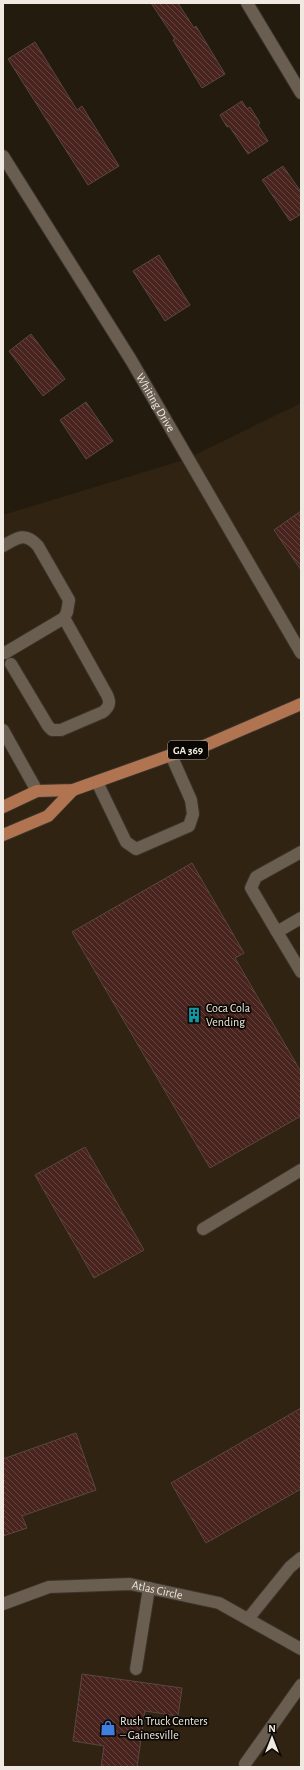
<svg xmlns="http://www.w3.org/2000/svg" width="304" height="1770" font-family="'Alegreya Sans',sans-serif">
<defs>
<pattern id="building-back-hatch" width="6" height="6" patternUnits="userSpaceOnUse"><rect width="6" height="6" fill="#49241e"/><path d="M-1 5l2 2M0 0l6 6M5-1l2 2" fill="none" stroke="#64443e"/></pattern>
</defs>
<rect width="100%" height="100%" fill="#241b0f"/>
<path fill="#302312" d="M301 403V1767H3V515L187 459Z"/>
<g fill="url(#building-back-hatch)" stroke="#584643">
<path d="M151 3H178L194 28 196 26 225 74 202 88 173 40 175 39Z"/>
<path d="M35 42 77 110 82 106 119 166 88 185 8 59Z"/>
<path d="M242 101 247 109 250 107 260 123 258 125 268 141 248 154 229 126 227 127 220 115Z"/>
<path d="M283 166 301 192V214L290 221 262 180Z"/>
<path d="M159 255 190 305 165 321 133 271Z"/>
<path d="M31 334 65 379 43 396 9 351Z"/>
<path d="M86 402 113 441 86 459 60 420Z"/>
<path d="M301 511V570L274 530Z"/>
<path d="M192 863 244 953 235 958 301 1072V1116L210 1168 72 932Z"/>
<path d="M85 1147 144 1250 94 1278 35 1175Z"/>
<path d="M301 1408V1489L206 1543 171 1483Z"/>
<path d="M76 1433 96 1490 22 1516 27 1528 3 1536V1459Z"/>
<path d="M82 1674 182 1688 178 1716 145 1711 137 1767H101L104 1746 73 1741Z"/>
</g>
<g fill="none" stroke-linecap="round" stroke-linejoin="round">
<defs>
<g id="minor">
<path d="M247 3 301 93"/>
<path id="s1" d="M3 156 131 360 301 653"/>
<path d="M3 546C17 538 25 531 38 546L69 600 67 612 64 618 5 653"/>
<path d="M11 664 48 726 52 730H61L103 712C109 707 111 703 107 695L64 618"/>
<path d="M3 730 37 791"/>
<path d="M97 782 126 842 136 849 189 826 193 814 191 800 171 755"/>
<path d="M301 852 256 877 251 888 277 932 301 918"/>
<path d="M277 932 301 972"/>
<path d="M203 1229 301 1170"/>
<path id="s2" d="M3 1604 49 1587 130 1584 219 1603 301 1649"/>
<path d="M248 1619 290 1567 301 1558"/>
<path d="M136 1669 149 1588"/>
<path d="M245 1764 301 1685"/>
</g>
<g id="major">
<path d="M3 807 37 791 73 790 171 755 204 746 301 704"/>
<path d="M3 835 48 816 73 790"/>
</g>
</defs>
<use href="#minor" stroke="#3a332d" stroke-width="14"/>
<use href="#major" stroke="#3a332d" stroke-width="14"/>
<use href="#minor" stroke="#695e50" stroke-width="12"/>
<use href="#major" stroke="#b07450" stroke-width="12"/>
</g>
<defs>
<symbol id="building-bare" viewBox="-9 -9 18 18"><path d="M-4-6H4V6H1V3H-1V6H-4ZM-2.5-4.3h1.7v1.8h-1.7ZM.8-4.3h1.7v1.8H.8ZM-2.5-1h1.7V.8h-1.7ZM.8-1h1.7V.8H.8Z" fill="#0f9aa8" stroke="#0a0703" stroke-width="2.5" paint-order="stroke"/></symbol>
<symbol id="shop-bare" viewBox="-9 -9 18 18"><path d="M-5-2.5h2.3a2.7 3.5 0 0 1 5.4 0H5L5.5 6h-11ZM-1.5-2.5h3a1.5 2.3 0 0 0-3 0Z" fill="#3f7fe0" stroke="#0a0703" stroke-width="2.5" paint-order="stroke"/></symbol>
</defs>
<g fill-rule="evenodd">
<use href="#building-bare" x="183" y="1004" width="22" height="22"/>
<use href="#shop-bare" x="97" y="1717" width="22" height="22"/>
</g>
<g text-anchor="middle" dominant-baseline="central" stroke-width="3.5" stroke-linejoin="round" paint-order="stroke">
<rect fill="#0a0703" stroke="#aaa59e" stroke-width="1" x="168" y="741" width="40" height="18" rx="3"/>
<g font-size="11" font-weight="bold" fill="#efe9e1">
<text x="188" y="750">GA 369</text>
</g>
<g font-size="12" fill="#efe9e1" stroke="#0a0703">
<text stroke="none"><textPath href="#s1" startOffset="290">Whiting Drive</textPath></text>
<text stroke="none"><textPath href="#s2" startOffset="158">Atlas Circle</textPath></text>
</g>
<g font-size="12" fill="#efe9e1" stroke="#0a0703" text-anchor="start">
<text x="206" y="1008">Coca Cola<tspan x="206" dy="14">Vending</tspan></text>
<text x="120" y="1721">Rush Truck Centers<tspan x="120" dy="14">– Gainesville</tspan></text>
</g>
</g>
<rect width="304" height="1770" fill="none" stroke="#efe9e1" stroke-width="8"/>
<g transform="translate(272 1738)" stroke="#0a0703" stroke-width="3" paint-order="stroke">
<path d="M0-3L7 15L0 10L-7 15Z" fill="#efe9e1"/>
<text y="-6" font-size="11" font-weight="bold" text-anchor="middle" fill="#efe9e1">N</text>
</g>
</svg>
